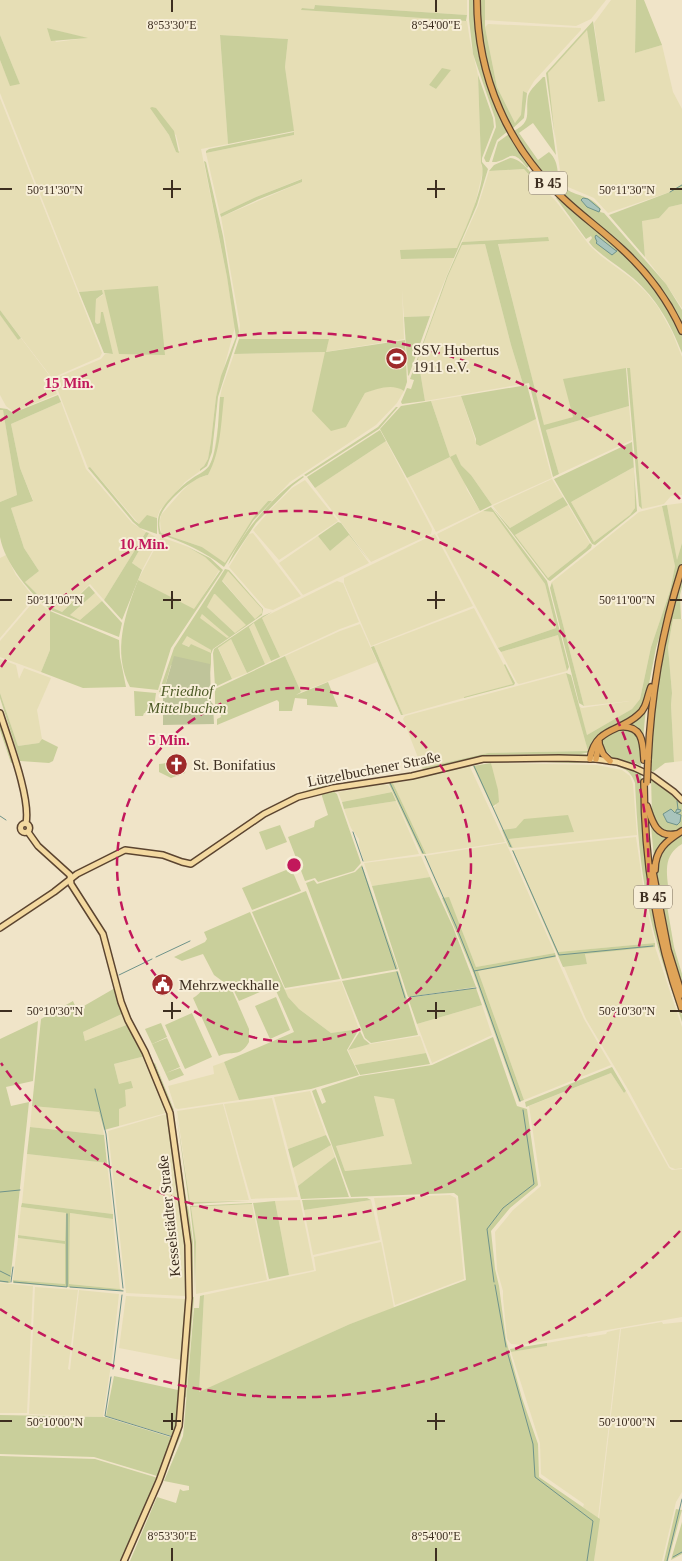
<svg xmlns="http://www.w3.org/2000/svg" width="682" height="1561" font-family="'Times New Roman',serif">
<rect width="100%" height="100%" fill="#f0e4c8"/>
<g fill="#e6deb5" fill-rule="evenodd">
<path d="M0 0H467V15L315 5 314 9 302 8V10L467 21 470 41 478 75 481 163 483 171 474 208 457 249 401 259 454 258 430 316 404 317 402 290 404 339 325 352 346 427 365 393 381 387H398L404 391 397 403 376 425 290 482 272 501H268L253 518 225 564 202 547 161 533 160 520 161 515 182 491 195 479 208 475 211 469 223 397H220L222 388 234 354 325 352 328 343V339H239L240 325 221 217 302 182 301 179 256 197 220 214 206 153 294 135 285 67 288 39 220 35 228 144 201 149 227 277 235 327 216 397 211 441 208 459 204 466 200 469V471L185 482 160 510 157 518 147 516 139 524 90 467 88 468 55 383 56 378 101 359 105 354H113L101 313 100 323 97 324 95 322 96 299 103 295 102 290 79 292 0 93V60L10 85 20 84 0 35ZM47 28 86 38 56 42ZM450 70 436 89 429 85ZM162 125 176 135 180 151 176 152 169 135Z"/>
<path d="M485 0H606L591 19 576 26 485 20Z"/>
<path d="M611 0H636L635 53 662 45 673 92 682 109V184L670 192 608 213 594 198 568 187 561 178 547 76 549 71 587 29 598 102 605 101 594 23Z"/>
<path d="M488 24 581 28V30L534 81 527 93 523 91 521 116 515 123 497 87 485 27Z"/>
<path d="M0 98 102 353 100 357 52 378 0 310Z"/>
<path d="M524 169 540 189 543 188 555 200 590 246 601 256 631 278 646 292 658 307 672 332 682 357V495L671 496 664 504 642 509 629 368 564 379 573 417 544 426 498 243 548 241V237L462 242 478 206 489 171Z"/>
<path d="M682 204V308L666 284 645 257 642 220 659 218 669 207Z"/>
<path d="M485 244 511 345 523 384 425 401 418 359 448 276 462 245Z"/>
<path d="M0 315 18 340 21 338 52 379 57 394 14 412 6 406 0 395Z"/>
<path d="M461 396 476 442 536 419 552 478 492 505 471 475 461 465 456 455 467 490 480 511 436 532 407 478 450 457 431 401Z"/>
<path d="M61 402 86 469 132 523 146 532 104 600 90 584 62 612 49 606 25 582 39 571 24 548 11 508 33 500 20 468 11 424Z"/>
<path d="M629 406 632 440 559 474 546 430Z"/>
<path d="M3 409 17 495 0 502V410Z"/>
<path d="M386 441 432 529 431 534 371 562 315 488Z"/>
<path d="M634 467 635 508 630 515 594 542 571 502Z"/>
<path d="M552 479 563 497 510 528 493 506Z"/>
<path d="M305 480 338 521 279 560 253 530 272 508 292 488Z"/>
<path d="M682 503V543L677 561 667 505Z"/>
<path d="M568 505 590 543 586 548 548 578 515 535Z"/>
<path d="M662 506 675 566 670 591 651 647 640 699 632 709 587 735 578 706 582 708 630 701 584 706 552 582 639 512Z"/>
<path d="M483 511 493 512 545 584 556 628 498 648 437 534Z"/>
<path d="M149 533 157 538V542L142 570 132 563Z"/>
<path d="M253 533 301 596 273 610 265 608 229 567 249 534Z"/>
<path d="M435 534 473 606 371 646 344 583V578Z"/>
<path d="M349 535 369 563 303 595 279 563 318 536 330 551Z"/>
<path d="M161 537 186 546 205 557 220 569 194 610 138 580Z"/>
<path d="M6 555 16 575 34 598 0 638V558Z"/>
<path d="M228 570 262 609V613L255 619 222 580Z"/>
<path d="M337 581 343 583 359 622 340 629 280 657 262 618Z"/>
<path d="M95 593 102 601 80 620 70 615Z"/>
<path d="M214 593 247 625 235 633 207 607Z"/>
<path d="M35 600 50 611V650L41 672 0 657V641Z"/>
<path d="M474 608 514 684 403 715 374 646Z"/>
<path d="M203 613 229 637 227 639 199 618Z"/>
<path d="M673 619H682V761L674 762 671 705 672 693 668 647Z"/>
<path d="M255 623 271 661 265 664 249 627Z"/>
<path d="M360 624 377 662 301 692 285 656 340 631Z"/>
<path d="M187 635 211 650V654L191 644 190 647 182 644Z"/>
<path d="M558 635 567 671 519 684 517 683 501 652Z"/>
<path d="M231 639 247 673 232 679 218 647Z"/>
<path d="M0 659 16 665 19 679 24 668 51 678 37 710 42 739 39 743 18 746 0 693Z"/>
<path d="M566 673 588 751 488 753 422 768 403 719 405 716Z"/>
<path d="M491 763 597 765 622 770 630 776 633 784 637 835 513 848 509 839 574 832 516 828 502 830 492 807 496 806Z"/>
<path d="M469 765 505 842 426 854 392 781 401 779 402 782Z"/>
<path d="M382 784 388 785 392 792 342 802 338 792Z"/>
<path d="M396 801 419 854 364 862 359 845V839L351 828 344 809Z"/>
<path d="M636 837 646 906 655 943 558 952 513 850Z"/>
<path d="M506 843 555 953 476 967 449 898H442L424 856Z"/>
<path d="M421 856 430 877 372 886 364 863Z"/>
<path d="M655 947 682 1027V1168L675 1169 670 1167 629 1091 586 1019 564 967 587 964 585 954Z"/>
<path d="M556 957 584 1019 611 1065 524 1100 478 971Z"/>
<path d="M341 981 359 1029 331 1033 299 1009 288 997 284 990Z"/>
<path d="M482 1005 492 1035 432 1063 417 1024Z"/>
<path d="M124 1013 129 1024 85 1041 83 1032Z"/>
<path d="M420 1036 426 1053 355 1065 348 1050 370 1044Z"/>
<path d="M145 1056 157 1083 155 1084 166 1113 119 1126V1109L125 1090 133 1088 119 1084 114 1064Z"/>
<path d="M224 1062 239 1100 178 1109 175 1108 168 1086 214 1074 213 1066Z"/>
<path d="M611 1073 624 1093 626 1091 669 1168 672 1170 682 1169V1317L521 1345 511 1344 507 1339 503 1298V1291L497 1270 495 1232 513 1210 541 1186 529 1106Z"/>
<path d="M310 1091 326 1135 288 1149 274 1097Z"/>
<path d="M374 1096 394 1098 412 1164 345 1171 336 1146 384 1136Z"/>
<path d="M272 1098 298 1197 251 1199 224 1104Z"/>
<path d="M223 1104 249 1200 190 1202 177 1111Z"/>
<path d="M32 1106 99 1112 104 1135 30 1127Z"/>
<path d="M166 1114 184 1247 185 1296 126 1293 108 1131Z"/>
<path d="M331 1145 335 1157 298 1186 293 1168Z"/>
<path d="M27 1154 107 1163 113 1214 22 1203Z"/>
<path d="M450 1195 456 1198 464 1279 395 1305 374 1198Z"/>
<path d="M300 1200 314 1270 289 1275 275 1201Z"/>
<path d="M371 1200 380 1240 313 1255 304 1210Z"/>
<path d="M252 1204 267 1280 196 1294V1242L191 1207Z"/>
<path d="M21 1207 66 1213 65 1241 18 1235Z"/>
<path d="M70 1213 113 1219 120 1289 69 1284Z"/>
<path d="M18 1238 65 1244V1284L13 1280Z"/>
<path d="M381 1242 394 1308 350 1324 199 1393 204 1295 316 1271 314 1257Z"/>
<path d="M0 1283 33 1286 27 1413H0Z"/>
<path d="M35 1287 78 1290 68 1369 70 1370 79 1290 119 1294 112 1358 103 1417 29 1414Z"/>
<path d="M126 1296 185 1299 181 1360 119 1348Z"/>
<path d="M662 1322 663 1324 682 1322V1492L676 1502 662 1561H594L621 1329Z"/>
<path d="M620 1329 598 1518 583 1507 584 1504 541 1474 540 1443 511 1352 546 1346 547 1343 587 1336 588 1337 606 1334 607 1332Z"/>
</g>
<g fill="#c9cf9b" fill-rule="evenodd">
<path d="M469 0H475L480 56 483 68 508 131 497 140 489 162H486L484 158 496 127 495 118 473 54 469 19Z"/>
<path d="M479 0H485V27L497 87 515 123 521 115 523 91 527 93 524 118 511 130 499 106 482 47Z"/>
<path d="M636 0H644L662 45 635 53Z"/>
<path d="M315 5 467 15 466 21 301 10 302 8 314 9Z"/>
<path d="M593 21 605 101 598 102 587 30 548 73 555 138 546 73Z"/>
<path d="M47 28 88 38 51 41Z"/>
<path d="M0 35 20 84 10 86 0 60Z"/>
<path d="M220 35 288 39 285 67 294 131 228 144Z"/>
<path d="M442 68 451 70 436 89 429 85Z"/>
<path d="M478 75 493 118 494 127 482 158V162L488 169 477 205 454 258 401 259 400 250 457 248C464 232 489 178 481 163Z"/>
<path d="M543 77H545L556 155 533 123 519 133 538 160 549 152C562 164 554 178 564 187 576 198 589 193 601 209L600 212 604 213 666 284 682 310V327L650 276 563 195 535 163 514 131C533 121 525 113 528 96 530 89 538 83 543 77Z"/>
<path d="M152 107 156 108 174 131 179 153 176 152 169 135 150 108Z"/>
<path d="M294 132V135L206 153V151L209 149Z"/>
<path d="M509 134 530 165 527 168C510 144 509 163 492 162L498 142Z"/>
<path d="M510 158C522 158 535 178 543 188L541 189 524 169 489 171 494 165Z"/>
<path d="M204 161 206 162 223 236 239 332 218 397 212 452 207 466 200 471V469L204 466 208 459 211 441 216 397 221 376 236 337 227 277Z"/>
<path d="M302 179V182L257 200 221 217 220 214 256 197Z"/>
<path d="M682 184V204L669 207 659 218 642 221 645 257 609 215 670 192Z"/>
<path d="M558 196C600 232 638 261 668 310 673 318 681 328 682 337 682 342 682 348 682 353 670 323 657 299 633 278 620 267 605 258 593 247L589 242 592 238 591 236 586 239 556 198Z"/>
<path d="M548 237 549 241 498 244 544 425 573 417 563 379 626 368 629 406 546 430 559 474 553 477 529 383 523 384 511 345 485 244 462 245 448 276 418 359 425 401 402 404 401 402 407 388 411 389 414 380 410 379 447 276 462 242Z"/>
<path d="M158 286 165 355 119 354 104 290Z"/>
<path d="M102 290 103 294 96 299 95 322 97 324 100 323 101 312H103L113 354 104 353 79 292Z"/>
<path d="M0 310 21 338 18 340 0 315Z"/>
<path d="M430 316 409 375 408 376 404 317Z"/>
<path d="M239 339H329L326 352 405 340 407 382 404 391C392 383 377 389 365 393L346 427 331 431 312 411 325 352 234 354Z"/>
<path d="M627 368H630L642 509 639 506Z"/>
<path d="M527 385 536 419 480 446 476 444V439L461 396Z"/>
<path d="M58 395 61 402 11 424 20 468 33 501 11 508 24 548 39 571 25 582 49 606 62 612 89 586 95 593 70 615 80 620 102 601 122 623 119 637 53 611C32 597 4 562 0 537 0 526 0 513 0 502L17 495 3 410H0V408L7 409 13 413Z"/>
<path d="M220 397H224C221 422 221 451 208 475 193 477 165 502 160 517 159 522 159 528 161 533L202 547 225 563 253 518 268 501H272L253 521 224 567C204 551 183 542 159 534 158 528 157 521 159 515 161 506 182 485 190 480 196 475 205 472 209 466 219 449 218 416 220 397Z"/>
<path d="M431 401 450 457 456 454 461 465 471 475 492 505 480 511 450 457 407 478 380 429 401 406Z"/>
<path d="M396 407H398L379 429 306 476 304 475 378 427Z"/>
<path d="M380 430 386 441 315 488 307 477Z"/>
<path d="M632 442 637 511 595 545 592 544 554 479ZM634 467 635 508 630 515 594 542 571 502Z"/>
<path d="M90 467 135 521 139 524 147 515 157 518V534L140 528 133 522 88 468Z"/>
<path d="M303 476 304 477 292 486 256 523 228 565C241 533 274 494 303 476Z"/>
<path d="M563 497 568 505 515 535 548 578 586 548 590 543 592 545 591 548 550 581 548 580 492 507 510 528Z"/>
<path d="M667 505 677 560 682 543V563L656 648 646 699 639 712 627 720 613 725 602 733 590 752 581 754 487 755 423 769 422 768 488 753 588 751 566 673 571 675 587 735 632 709 640 699 651 647 670 591 675 566 662 506Z"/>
<path d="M491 507 547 581 569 667 567 671 558 635 501 652 498 648 556 628 545 584 493 512 483 511Z"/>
<path d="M338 522 341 523 370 562 349 535 330 551 318 536Z"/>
<path d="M146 532 149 533 132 563 142 570 122 620 104 600Z"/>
<path d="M186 546 210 558 223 570 171 648 158 690 130 687C112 652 125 614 138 580L194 609 220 571 205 557Z"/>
<path d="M225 569 229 570 263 609 262 615 213 649 211 654V673L210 664 171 665 163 693 159 692 174 648ZM228 571 262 609V613L255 619 222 581ZM214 594H215L246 625 235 633 207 607ZM202 614 229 637 227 638 200 618ZM187 636 211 650V653L191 644 189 647 182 644Z"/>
<path d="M682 574V587L680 595 681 619H673L668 647 672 693 671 705 674 762 665 763 653 772 651 770 654 716 664 643Z"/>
<path d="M552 582 584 706 579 703 550 588Z"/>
<path d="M50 611 119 640 120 657 126 687 83 688 41 672 50 650Z"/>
<path d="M272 612 262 618 280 657 271 661 254 623 249 627 265 664 247 673 231 639 218 648 232 679 215 687 213 653 214 649 263 616Z"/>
<path d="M374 646 403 715H401L371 647Z"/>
<path d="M285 656 301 692 296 695 328 682 338 707 307 705V699L295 698 292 711H279V702L277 700 217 725V719L221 717 219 706 215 708V689Z"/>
<path d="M505 664 515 683 514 685 464 698V697L513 684 504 665Z"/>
<path d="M134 691 156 693 153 715 144 713 143 716H135Z"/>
<path d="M0 693 18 746 39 743 42 739 58 747 53 761 49 763 20 761 0 698Z"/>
<path d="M646 708 643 738 625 724Z"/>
<path d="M0 719 15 763H11L0 730Z"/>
<path d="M620 728 631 729 640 739 641 766 631 761 641 769 625 761 607 756 605 753 612 756 607 752H603C600 736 607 736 620 728Z"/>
<path d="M589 754 582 756 488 757 424 770 488 756Z"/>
<path d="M183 758 186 766 185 773 171 778 159 772V764C169 764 171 757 183 758Z"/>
<path d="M498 760C543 760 598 754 641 772 642 825 645 878 657 931 663 959 673 987 682 1015V1022C670 984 655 945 648 905 640 865 637 824 635 783 633 777 630 772 624 769 608 761 586 763 570 763 538 762 505 758 473 764V762Z"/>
<path d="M491 763 498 790 499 802 492 807 473 766Z"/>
<path d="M651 778 682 803V828C674 832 670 834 661 831L652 815Z"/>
<path d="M392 781 426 854H422L388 782Z"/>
<path d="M335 782 333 786 299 795 279 803 295 794Z"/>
<path d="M333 791 337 794 361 863 354 871 318 882 315 878 305 881 288 837 314 827 315 821 328 815 321 793Z"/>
<path d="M392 792 396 801 344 809 342 802Z"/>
<path d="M568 815 574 832 509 839 513 848 509 847 502 830 516 828 524 819Z"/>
<path d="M280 825 287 842 266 850 259 832Z"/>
<path d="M651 826 671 836 654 858Z"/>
<path d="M682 834V844C662 856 667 873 669 894H665L674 947 682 974V989C673 960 647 878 661 852 665 844 674 839 682 834Z"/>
<path d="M512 850H513L558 952 655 943V947L585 954 587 964 563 967Z"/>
<path d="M362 865 398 969 342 979 306 883 314 880 317 884 355 872Z"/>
<path d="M291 868 301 891 252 910 242 888Z"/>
<path d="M430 877 453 927 476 987 408 997 372 886Z"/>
<path d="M306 891 340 979 285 988 252 912Z"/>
<path d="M449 897 476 967 555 953 556 957 478 971 524 1100 519 1102 473 972 442 898Z"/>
<path d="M250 912 288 997 299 1009 331 1033 359 1029 347 1050 359 1075 311 1089 239 1100 224 1062 294 1032 274 986 239 1001 233 989 214 975 203 954 182 961 174 957 205 942 207 939 204 932Z"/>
<path d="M398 971 418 1035 371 1043 365 1038 342 981Z"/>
<path d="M215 982 224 984 232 990 249 1029V1042C240 1058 232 1050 219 1056L193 998C202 993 204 984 215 982Z"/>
<path d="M115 988 124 1013 83 1032 85 1041 129 1024 145 1056 114 1064 119 1084 131 1081 133 1088 125 1090 126 1106 119 1109V1126L104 1130 99 1112 32 1106 41 1019 73 1001 77 1010Z"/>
<path d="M476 988 482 1005 417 1024 408 998Z"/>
<path d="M276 997 290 1030 270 1039 255 1006Z"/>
<path d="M192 1013 212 1057 185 1069 165 1025Z"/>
<path d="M38 1021 33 1081 6 1087 11 1106 29 1102 10 1283 0 1282V1039Z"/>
<path d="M161 1023 167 1037 152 1044 145 1029Z"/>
<path d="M360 1031 364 1039 370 1044 348 1050Z"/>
<path d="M493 1037 517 1106 527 1109 538 1185 510 1208 491 1231 495 1269 499 1286 506 1340 522 1398 538 1444 539 1477 600 1519 594 1561H130L157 1497 176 1503 180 1489 183 1491 189 1490V1486L164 1481 183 1436 184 1426 194 1308H199L200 1296 204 1295 199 1392 350 1324 466 1280 458 1196 454 1193 351 1197 312 1091 316 1089 322 1104 326 1102 321 1089 360 1076 432 1065ZM374 1096 394 1099 412 1164 345 1171 336 1146 384 1136Z"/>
<path d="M167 1038 180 1067 166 1073 180 1068 184 1075 169 1081 152 1044Z"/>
<path d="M426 1053 430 1064 360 1075 355 1065Z"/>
<path d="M155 1063 174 1110 171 1111 152 1064Z"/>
<path d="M612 1067 626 1091 624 1093 611 1073 526 1107 525 1102Z"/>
<path d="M176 1111 190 1202 249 1201 189 1204Z"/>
<path d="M173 1112 187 1204H184L172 1113Z"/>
<path d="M166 1114H169L186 1241 188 1296H185L184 1247Z"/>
<path d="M30 1127 104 1135 107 1163 27 1154Z"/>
<path d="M326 1135 331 1145 293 1168 288 1149Z"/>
<path d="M335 1157 349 1197 301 1199 298 1186Z"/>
<path d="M367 1198 371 1200 304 1210 302 1200Z"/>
<path d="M275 1201 289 1275 269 1279 253 1203Z"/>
<path d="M22 1203 113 1214V1219L70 1213 69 1284 120 1289 124 1291 13 1283V1280L65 1284V1244L18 1238V1235L65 1241 66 1213 21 1207Z"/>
<path d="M252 1203V1204L191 1207 196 1242 195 1294 194 1242 190 1206Z"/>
<path d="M188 1206 193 1242V1294H190L185 1207Z"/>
<path d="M194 1297 186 1397 183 1398 190 1298Z"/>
<path d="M185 1299H188L178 1421 175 1437 106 1416 114 1376 178 1390Z"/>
<path d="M547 1343V1346L511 1352 510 1349Z"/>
<path d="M181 1414 183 1415 181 1435 128 1561H126L179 1434Z"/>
<path d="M0 1415 105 1417 173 1438 157 1476 94 1457 0 1454Z"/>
<path d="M0 1456 95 1459 158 1478 122 1561H0Z"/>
<path d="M676 1509 682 1510 668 1561H664Z"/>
<path d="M682 1522V1554L671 1560Z"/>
</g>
<path fill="#bfc49a" d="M174 656 210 664 211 702 213 704 214 724 163 725V693Z"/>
<g fill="#a9c4bc" stroke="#6f938a">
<path d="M583 198 588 199 600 209 599 212 587 207 581 200Z"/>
<path d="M596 235 615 250 617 251 612 255 596 243 597 242 595 237Z"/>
<path d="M671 809 675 813 677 809 681 810 680 812 676 813 681 815 680 822 677 825 667 822 663 814Z"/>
</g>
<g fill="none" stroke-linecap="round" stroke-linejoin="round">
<g stroke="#6f938a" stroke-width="1">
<path d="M670 192 682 185"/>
<path d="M474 766 511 847"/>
<path d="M390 783 423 853"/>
<path d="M677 801 678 809"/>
<path d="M0 816 6 820"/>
<path d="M353 832 363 861"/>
<path d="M513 851 559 955 653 946"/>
<path d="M425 856 456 926 474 971 520 1101"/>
<path d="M362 867 396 969"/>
<path d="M156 957 190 941"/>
<path d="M474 971 555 956"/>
<path d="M397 972 405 998"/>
<path d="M119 975 152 959"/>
<path d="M410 997 476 988"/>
<path d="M123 999 128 1014"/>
<path d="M132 1021 139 1036"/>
<path d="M149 1055 152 1061"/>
<path d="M154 1065 171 1108"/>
<path d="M95 1089 106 1134 123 1288"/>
<path d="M173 1113 177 1145"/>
<path d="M0 1192 20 1190"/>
<path d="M185 1208 189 1234"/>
<path d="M190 1248 191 1276"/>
<path d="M0 1271 10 1276"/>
<path d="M0 1281 8 1282"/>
<path d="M11 1282 13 1267"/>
<path d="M14 1282 67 1287V1214"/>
<path d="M494 1282 487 1229 503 1208 534 1184 523 1110"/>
<path d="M495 1285 506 1347"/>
<path d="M70 1287 123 1291"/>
<path d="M507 1351 533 1444 535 1477 593 1521 587 1561"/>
<path d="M113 1369 122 1295"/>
<path d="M111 1377 105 1416 173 1437"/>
<path d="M184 1397 185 1379"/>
<path d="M183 1412 184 1400"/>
<path d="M170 1458 180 1431"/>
<path d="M673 1557 682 1552"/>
<path d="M667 1561 682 1499"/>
</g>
<defs>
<g id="major">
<path d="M0 713C8 739 31 798 26 823"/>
<circle cx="25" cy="828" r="4.5"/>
<path d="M28 832 38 846 70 875 71 884 103 934 121 1002 128 1020 145 1052 170 1113 188 1245 189 1298 179 1426 159 1481 124 1561"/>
<path d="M0 928 54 892 77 874 125 850 163 855 182 862 191 864 264 814 298 797 333 788 412 776 483 759 559 758 596 759 617 762 635 768 652 776 674 792 682 800"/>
</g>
<g id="highway">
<path d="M477 0C477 76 508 148 564 199 583 217 603 231 622 249 647 272 668 300 682 331"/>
<path d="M620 727C643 725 643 743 644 760"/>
<path d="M599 744 603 754 610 761"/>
<path d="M590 759C595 727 620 732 638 715 647 708 647 697 651 687"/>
<path d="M596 759 599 742"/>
<path d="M648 760C651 694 662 630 682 568"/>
<path d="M644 782C644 859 656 935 682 1009"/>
<path d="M647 806C652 821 656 838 676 834"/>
<path d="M652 867 668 950 682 995"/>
<path d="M655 870C655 850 666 841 682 831"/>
</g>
</defs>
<use href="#major" stroke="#5b4430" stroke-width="8"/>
<use href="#highway" stroke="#5b4430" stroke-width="8"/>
<use href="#major" stroke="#f3d9a0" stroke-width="5"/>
<use href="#highway" stroke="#e0a458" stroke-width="5.5"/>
<defs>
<path id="highway-bridge" d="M647 783 648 760"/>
</defs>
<use href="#highway-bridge" stroke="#5b4430" stroke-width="8" stroke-linecap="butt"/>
<use href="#highway-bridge" stroke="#e0a458" stroke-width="5.5"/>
</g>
<path fill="none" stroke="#3d2e20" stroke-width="2" d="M172 0V12M436 0V12M172 180V198M436 180V198M0 189H12M163 189H181M427 189H445M670 189H682M172 591V609M436 591V609M0 600H12M163 600H181M427 600H445M670 600H682M172 1002V1019M436 1002V1019M0 1011H12M163 1011H181M427 1011H445M670 1011H682M172 1413V1430M436 1413V1430M0 1421H12M163 1421H181M427 1421H445M670 1421H682M172 1548V1561M436 1548V1561"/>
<g fill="none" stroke="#c2185b" stroke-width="2.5" stroke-dasharray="9 6">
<circle cx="294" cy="865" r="177"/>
<path d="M1 667A354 354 0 1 1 1 1063"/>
<path d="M680 1231A532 532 0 0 1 0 1309M0 421A532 532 0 0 1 680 499"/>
</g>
<defs>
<symbol id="stadium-disc" viewBox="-11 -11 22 22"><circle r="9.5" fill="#9e2a2b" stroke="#f7eed8"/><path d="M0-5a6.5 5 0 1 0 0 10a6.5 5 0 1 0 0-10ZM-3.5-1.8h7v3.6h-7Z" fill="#fff"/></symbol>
<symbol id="church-disc" viewBox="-11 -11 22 22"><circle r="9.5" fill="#9e2a2b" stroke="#f7eed8"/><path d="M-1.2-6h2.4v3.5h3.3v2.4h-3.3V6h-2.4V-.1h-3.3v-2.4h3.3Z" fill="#fff"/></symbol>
<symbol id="civic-disc" viewBox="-11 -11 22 22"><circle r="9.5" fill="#9e2a2b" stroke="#f7eed8"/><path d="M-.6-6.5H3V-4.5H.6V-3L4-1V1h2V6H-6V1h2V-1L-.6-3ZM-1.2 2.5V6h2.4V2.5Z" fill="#fff"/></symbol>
</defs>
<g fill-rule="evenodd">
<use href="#stadium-disc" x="384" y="346" width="25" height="25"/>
<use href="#church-disc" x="164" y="752" width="25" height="25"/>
<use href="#civic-disc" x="150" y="972" width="25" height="25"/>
</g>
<g text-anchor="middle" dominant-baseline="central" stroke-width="4" stroke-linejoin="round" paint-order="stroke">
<g fill="#f7eed8" stroke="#756857" stroke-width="1">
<rect x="529" y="171.5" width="38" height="23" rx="4"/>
<rect x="634" y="885.5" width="38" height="23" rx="4"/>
</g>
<g font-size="14" font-weight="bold" fill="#3d2e20">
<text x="548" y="183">B 45</text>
<text x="653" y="897">B 45</text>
</g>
<g font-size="15" fill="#3d2e20" stroke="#f7eed8" text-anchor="start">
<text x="413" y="350">SSV Hubertus<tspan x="413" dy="17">1911 e.V.</tspan></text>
<text x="193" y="765">St. Bonifatius</text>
<text x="179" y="985">Mehrzweckhalle</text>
</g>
<g font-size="15" font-style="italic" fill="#4d5a26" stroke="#f7eed8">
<text x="187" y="691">Friedhof<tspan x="187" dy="17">Mittelbuchen</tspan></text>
</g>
<g font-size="15" fill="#3d2e20" stroke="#f7eed8">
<text transform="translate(374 769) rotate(-11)">Lützelbuchener Straße</text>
<text transform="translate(169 1216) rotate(-96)">Kesselstädter Straße</text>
</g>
</g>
<g font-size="12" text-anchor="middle" fill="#3d2e20" stroke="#f7eed8" stroke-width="4" stroke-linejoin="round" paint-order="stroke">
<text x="172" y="29">8°53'30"E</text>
<text x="436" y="29">8°54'00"E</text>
<text x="55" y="194">50°11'30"N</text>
<text x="627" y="194">50°11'30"N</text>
<text x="55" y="604">50°11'00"N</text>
<text x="627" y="604">50°11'00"N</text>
<text x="55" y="1015">50°10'30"N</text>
<text x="627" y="1015">50°10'30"N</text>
<text x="55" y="1426">50°10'00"N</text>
<text x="627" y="1426">50°10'00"N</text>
<text x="172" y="1540">8°53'30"E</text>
<text x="436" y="1540">8°54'00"E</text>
</g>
<circle cx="294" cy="865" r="8" fill="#c2185b" stroke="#f7eed8" stroke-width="2.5"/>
<g font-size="15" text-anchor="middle" font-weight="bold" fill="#c2185b" stroke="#f7eed8" stroke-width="4" stroke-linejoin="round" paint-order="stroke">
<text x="69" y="388">15 Min.</text>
<text x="144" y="549">10 Min.</text>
<text x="169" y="745">5 Min.</text>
</g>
</svg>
